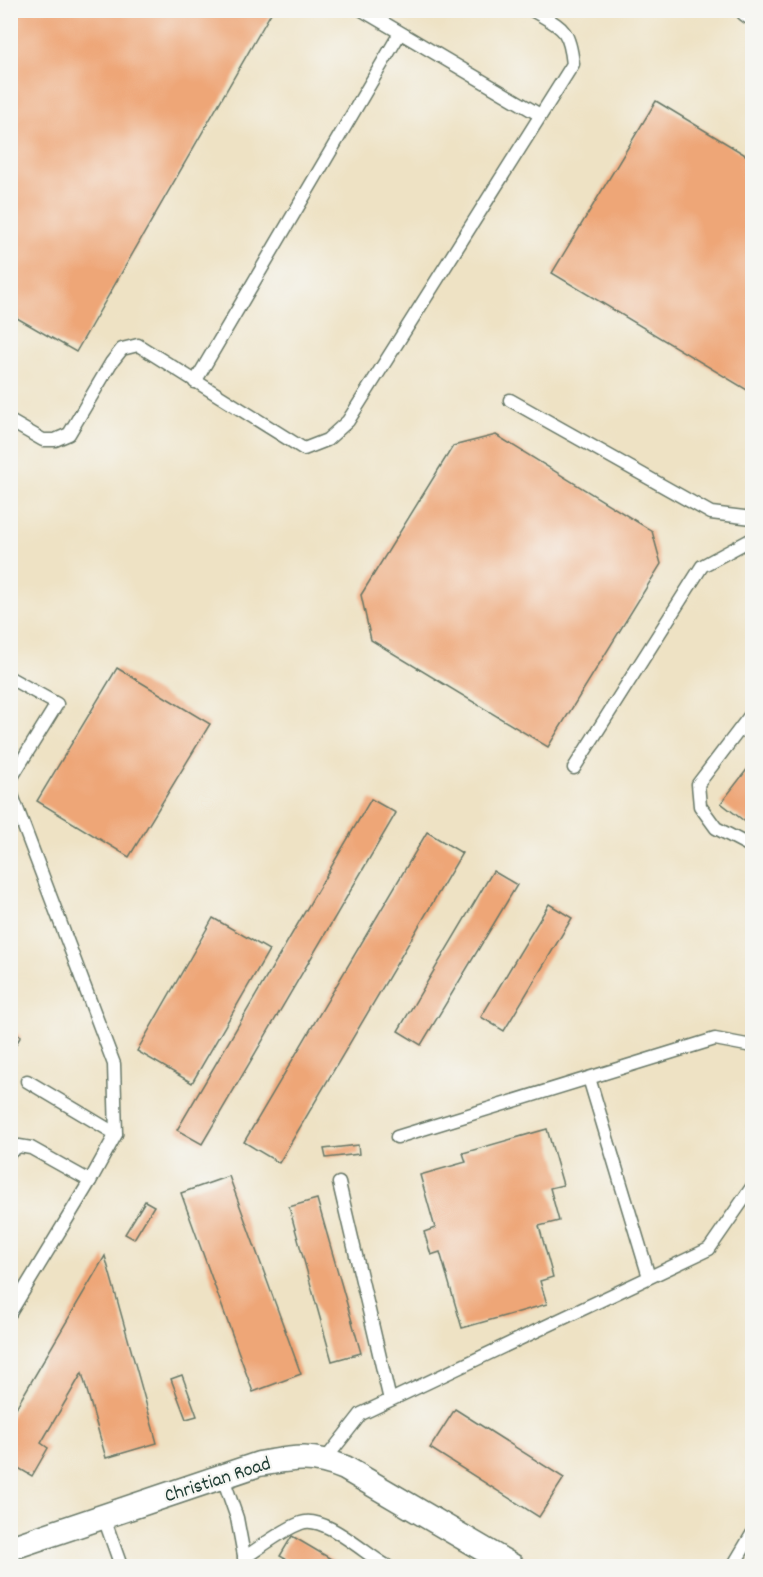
<svg xmlns="http://www.w3.org/2000/svg" width="763" height="1577" font-family="Dekko,sans-serif">
<rect width="100%" height="100%" fill="#f6f6f2"/>
<filter id="ink" filterUnits="userSpaceOnUse"><feTurbulence type="fractalNoise" baseFrequency=".0167" numOctaves="2"/><feDisplacementMap in="SourceGraphic" scale="12" xChannelSelector="R" yChannelSelector="G"/><feConvolveMatrix kernelMatrix="1 2 1 2 8 2 1 2 1" color-interpolation-filters="sRGB"/></filter>
<filter id="wash" filterUnits="userSpaceOnUse"><feTurbulence type="fractalNoise" baseFrequency=".008" numOctaves="4" result="noise"/><feDisplacementMap in="SourceGraphic" scale="24" xChannelSelector="R" yChannelSelector="G"/><feGaussianBlur stdDeviation="1.35" result="paint"/><feColorMatrix in="noise" values="0 0 0 0 0 0 0 0 0 0 0 0 0 0 0 0 0 1.4 0 .05"/><feComposite in="paint" operator="in"/></filter>
<g filter="url(#wash)">
<rect width="100%" height="100%" fill="#eee2c4"/>
<g id="blocks">
<g fill="#eea677">
<path d="M10 10H267L271 13 76 352 10 314Z"/>
<path d="M656 101 752 159V393L552 273Z"/>
<path d="M496 435 652 531 661 564 548 747 371 640 361 595 453 446Z"/>
<path d="M117 668 210 724 129 857 37 801Z"/>
<path d="M752 763V827L721 803Z"/>
<path d="M371 799 396 813 202 1144 177 1130Z"/>
<path d="M427 832 462 853 279 1163 244 1142Z"/>
<path d="M493 871 517 885 421 1045 398 1031Z"/>
<path d="M549 904 572 918 504 1031 481 1017Z"/>
<path d="M213 918 269 950 192 1083 137 1051Z"/>
<path d="M10 1029 21 1036 10 1054Z"/>
<path d="M547 1129 563 1185 550 1188 559 1221 539 1226 553 1277 540 1281 547 1304 462 1328 440 1252 431 1255 424 1232 435 1228 420 1175 466 1162 463 1153Z"/>
<path d="M358 1145 359 1154 326 1158 324 1149Z"/>
<path d="M229 1176 301 1374 253 1392 181 1193Z"/>
<path d="M317 1199 361 1353 332 1361 289 1207Z"/>
<path d="M145 1201 154 1206 134 1239 125 1234Z"/>
<path d="M105 1256 157 1443 106 1458 82 1373 41 1443 48 1448 32 1476 15 1466 10 1473V1418Z"/>
<path d="M182 1375 197 1416 186 1419 171 1379Z"/>
<path d="M455 1409 564 1478 539 1517 430 1448Z"/>
<path d="M292 1536 343 1566H298L280 1556Z"/>
</g>
</g>
</g>
<g filter="url(#ink)">
<use href="#blocks" fill-opacity="0" stroke="#677766" stroke-width="1.5"/>
<g fill="none" stroke-linecap="round" stroke-linejoin="round">
<defs>
<g id="service">
<path d="M362 10 540 115"/>
<path d="M195 382 400 33"/>
<path d="M510 400 711 513 752 518"/>
<path d="M10 421 43 440H55L69 434 111 363 122 349 138 345 304 449 327 440 348 421 573 64C569 27 562 28 532 10"/>
<path d="M10 678 57 704 10 780"/>
<path d="M752 713 698 784 700 806 716 828 752 847"/>
<path d="M574 768 702 566 752 539"/>
<path d="M10 790 114 1064 116 1134"/>
<path d="M589 1078 649 1277"/>
<path d="M27 1081 116 1134 90 1181"/>
<path d="M397 1137 715 1039 752 1046"/>
<path d="M10 1152 19 1146 31 1148 90 1181 10 1313"/>
<path d="M339 1183 390 1400"/>
<path d="M325 1460 361 1414 709 1249 752 1187"/>
<path d="M223 1478 237 1518 246 1566"/>
<path d="M104 1518 121 1566"/>
<path d="M244 1558C261 1547 282 1530 301 1523 324 1514 366 1555 387 1566"/>
<path d="M733 1566 752 1534"/>
</g>
<g id="minor">
<path d="M748 10 752 13"/>
<path d="M10 1548 259 1464C293 1458 312 1454 345 1468L512 1566"/>
</g>
</defs>
<use href="#service" stroke="#677766" stroke-width="15"/>
<use href="#minor" stroke="#677766" stroke-width="27"/>
<use href="#service" stroke="#fff" stroke-width="12"/>
<use href="#minor" stroke="#fff" stroke-width="24"/>
</g>
</g>
<g text-anchor="middle" dominant-baseline="central" stroke-width="4.5" stroke-linejoin="round" paint-order="stroke">
<g font-size="20" fill="#1f3d34" stroke="#f6f6f2">
<text transform="translate(218 1481) rotate(-18)">Christian Road</text>
</g>
</g>
<rect width="763" height="1577" fill="none" stroke="#f6f6f2" stroke-width="36"/>
</svg>
